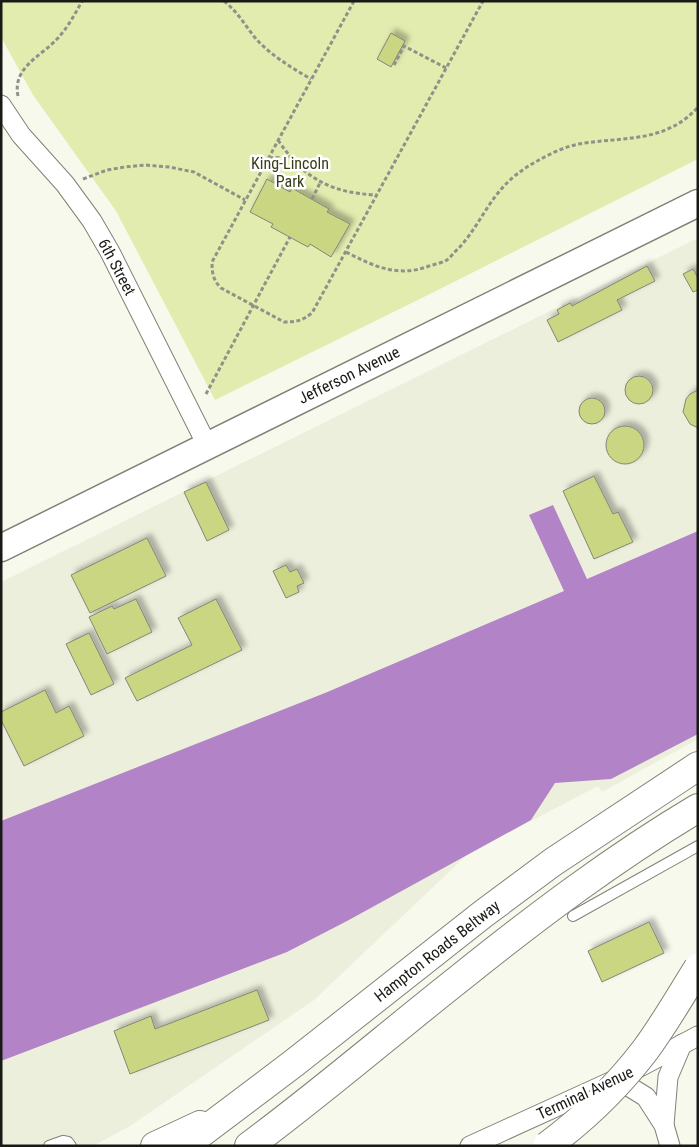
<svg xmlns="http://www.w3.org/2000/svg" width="699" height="1147" font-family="'Roboto Condensed',sans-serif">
<defs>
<filter id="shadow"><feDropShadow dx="4.5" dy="-4.5" stdDeviation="2.5" flood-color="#0004"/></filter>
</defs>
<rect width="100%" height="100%" fill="#f7f9ed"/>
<path fill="#ecefdb" d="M698 238V739L602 792 598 786 468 854 314 1000 130 1126 93 1146H1V582Z"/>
<path fill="#e2ecaf" d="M1 1H698V159L432 293 215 400 116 211 33 95 1 37Z"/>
<path fill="#b283c6" d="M553 505 587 579 698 531V734L611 779 555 783 531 820 347 921 287 952 1 1061V821L325 693 564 591 529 515Z"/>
<g fill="#cad681" stroke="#83857a" filter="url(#shadow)">
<path d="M391 33 405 41 391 67 377 59Z"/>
<path d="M267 179 290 192 292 188 329 209 327 212 350 224 331 257 310 244 308 247 271 227 273 224 250 212Z"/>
<path d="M647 266 655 281 617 300 622 310 558 342 547 320 559 314 557 310 570 303 572 306Z"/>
<path d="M693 269 698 278V290L693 292 683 274Z"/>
<circle cx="639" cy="390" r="14"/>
<path d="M698 390V428L690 424 683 412 686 399 690 394Z"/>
<circle cx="592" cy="411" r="13"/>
<circle cx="625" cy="445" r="19"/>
<path d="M594 476 613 514 618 512 633 542 594 559 563 491Z"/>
<path d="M206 482 229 530 207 541 184 492Z"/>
<path d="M147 538 166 576 90 613 71 575Z"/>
<path d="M286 565 290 572 297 569 304 583 297 586 299 592 286 598 273 571Z"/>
<path d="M136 599 152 632 107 654 89 617 112 606 114 609Z"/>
<path d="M216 599 242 650 137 701 125 678 192 645 178 618Z"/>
<path d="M89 633 114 684 91 695 66 644Z"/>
<path d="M45 690 56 713 69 706 84 736 24 766 1 720V712Z"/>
<path d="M649 922 664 953 602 982 588 951Z"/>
<path d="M257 990 269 1020 130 1074 114 1031 151 1016 155 1029Z"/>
</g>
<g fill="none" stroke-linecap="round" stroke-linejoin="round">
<defs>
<g id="lane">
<path d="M573 916 698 846"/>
<path d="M49 1146 63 1141 68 1142 71 1146"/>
</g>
<g id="street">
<path d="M1 105 21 135 65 184 92 221 110 252 207 445"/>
<path d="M617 1079 646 1097 664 1125 670 1146"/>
<path d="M664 1125 668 1077 682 1044"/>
<path d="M470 1146 617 1079 698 1036"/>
</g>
<path id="secondary" d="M1 548 698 203"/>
<g id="highway">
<path d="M155 1146 200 1125"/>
<path d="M184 1146 294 1063 483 914 553 862 698 766"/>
<path d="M249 1146C322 1092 389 1034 460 978 536 917 614 858 698 808"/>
</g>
</defs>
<use href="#lane" stroke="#808277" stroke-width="12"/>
<use href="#street" stroke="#808277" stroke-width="21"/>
<use href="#secondary" stroke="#808277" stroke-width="29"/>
<use href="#highway" stroke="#808277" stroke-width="30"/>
<g stroke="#909188" stroke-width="3" stroke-dasharray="4 2.5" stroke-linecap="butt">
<path d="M224 1C238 12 246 27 257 40 272 56 292 68 311 79"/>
<path d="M354 1 212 262C212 273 213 280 221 288L284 322C296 322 302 321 312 313L483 1"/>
<path d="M394 65 404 46 446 68"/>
<path d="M18 96C12 67 42 56 58 38 68 27 75 14 82 1"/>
<path d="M278 140C304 179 331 193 377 195"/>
<path d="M269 158 290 157"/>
<path d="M83 179 107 170 125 167 145 165 169 167 194 172 245 200"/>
<path d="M312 199 320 183"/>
<path d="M346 252C373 266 398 278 429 266 435 264 442 263 447 260 451 257 454 252 458 249 477 229 488 201 508 182 517 173 528 166 539 160 553 152 569 145 585 143 626 137 667 142 698 107"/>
<path d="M206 394 290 237"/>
</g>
<use href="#lane" stroke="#fff" stroke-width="10"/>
<use href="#street" stroke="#fff" stroke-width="19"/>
<use href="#secondary" stroke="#fff" stroke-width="26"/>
<use href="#highway" stroke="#fff" stroke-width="28"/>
<defs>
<path id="highway-bridge" d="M547 1146C585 1118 618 1086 646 1049 665 1023 681 995 698 968"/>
</defs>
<use href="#highway-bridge" stroke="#808277" stroke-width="30" stroke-linecap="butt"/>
<use href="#highway-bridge" stroke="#fff" stroke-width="28"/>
</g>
<g text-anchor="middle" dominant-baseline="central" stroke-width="5" stroke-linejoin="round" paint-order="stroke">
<g font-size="16" fill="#383c18" stroke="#fff">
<text x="290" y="163">King-Lincoln<tspan x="290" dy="18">Park</tspan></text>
</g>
<g font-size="16" fill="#191915" stroke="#fff">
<text transform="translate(117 267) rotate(62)">6th Street</text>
<text transform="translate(349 375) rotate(-26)">Jefferson Avenue</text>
<text transform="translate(437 951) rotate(-38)">Hampton Roads Beltway</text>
<text transform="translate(585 1093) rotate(-25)">Terminal Avenue</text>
</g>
</g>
<rect width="699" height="1147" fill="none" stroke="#191915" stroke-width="5"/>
</svg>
